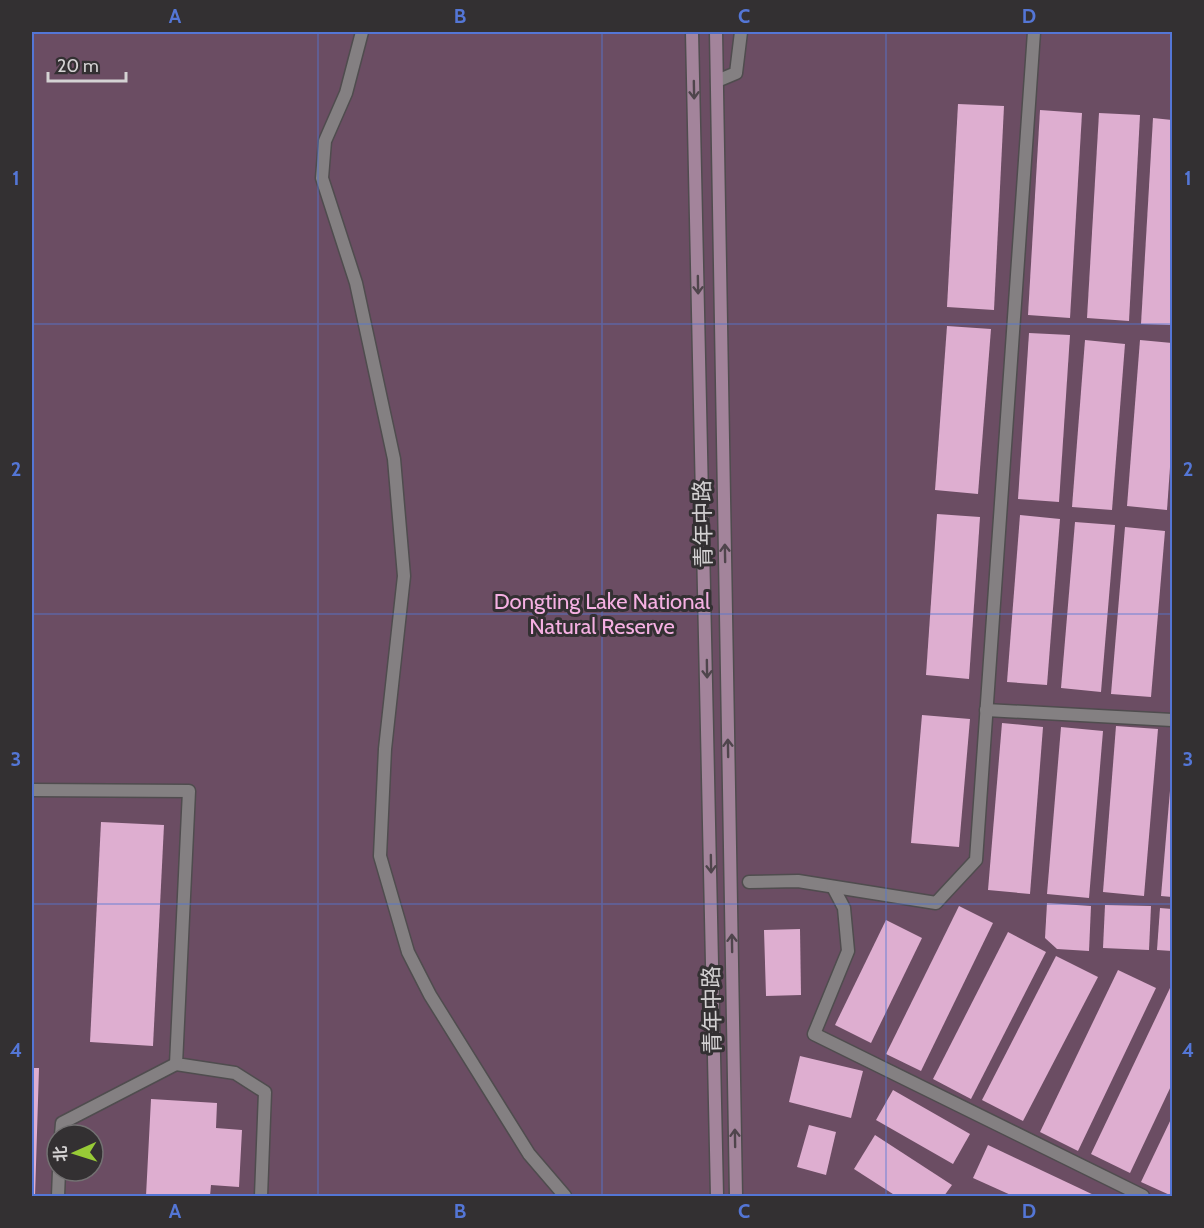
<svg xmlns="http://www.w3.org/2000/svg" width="1204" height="1228" font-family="Cabin,'Noto Sans SC',sans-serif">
<rect width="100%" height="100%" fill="#333032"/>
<path fill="#6b4d63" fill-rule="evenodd" d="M32 32H1172V1196H32ZM57 1135H93V1171H57Z"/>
<g fill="#deaed0">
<path d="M958 104 1004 106 994 310 947 307Z"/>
<path d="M1040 110 1082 113 1070 318 1028 315Z"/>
<path d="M1099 113 1140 115 1129 321 1087 318Z"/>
<path d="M1153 118 1172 120V325L1141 324Z"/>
<path d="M947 326 991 329 978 494 935 490Z"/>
<path d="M1029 333 1070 335 1059 502 1018 499Z"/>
<path d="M1085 340 1125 344 1112 510 1072 507Z"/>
<path d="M1140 340 1172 343V439L1167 510 1127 506Z"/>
<path d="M937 514 980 517 969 679 926 675Z"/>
<path d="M1020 515 1060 519 1047 685 1007 682Z"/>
<path d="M1075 522 1115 525 1101 692 1061 688Z"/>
<path d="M1125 527 1165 531 1151 697 1111 694Z"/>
<path d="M922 715 970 719 959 847 911 843Z"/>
<path d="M1002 723 1043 727 1030 894 988 890Z"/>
<path d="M1116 726 1158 729 1144 896 1103 892Z"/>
<path d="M1061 727 1103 731 1089 898 1047 894Z"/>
<path d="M1171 779H1172V897L1161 896Z"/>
<path d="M101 822 164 825 153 1046 90 1042Z"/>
<path d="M1047 903 1091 906 1089 951 1057 949 1045 938Z"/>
<path d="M1105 905 1151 906 1149 950 1103 948Z"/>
<path d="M959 906 993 923 921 1071 886 1054Z"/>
<path d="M1160 908 1172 909V951L1157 950Z"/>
<path d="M886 920 922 938 871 1043 835 1025Z"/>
<path d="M800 929 801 995 766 996 764 930Z"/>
<path d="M1008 932 1046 952 971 1099 933 1079Z"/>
<path d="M1056 956 1098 977 1023 1121 982 1100Z"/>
<path d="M1118 970 1156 988 1078 1151 1040 1132Z"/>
<path d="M1170 988 1172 990V1084L1130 1173 1091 1154Z"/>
<path d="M800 1056 863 1071 851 1118 789 1102Z"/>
<path d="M32 1068H39L35 1196H32Z"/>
<path d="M893 1090 970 1134 953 1164 876 1120Z"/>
<path d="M151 1099 217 1103 216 1128 242 1130 239 1187 211 1185 210 1196H146Z"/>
<path d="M1172 1117V1196L1141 1182Z"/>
<path d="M809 1125 836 1132 826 1175 797 1167Z"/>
<path d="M875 1135 952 1185 944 1196H896L854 1169Z"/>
<path d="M988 1145 1096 1196H1013L973 1178Z"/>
</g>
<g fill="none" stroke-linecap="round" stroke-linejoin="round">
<defs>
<g id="street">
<path d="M362 32 346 93 325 141 322 178 356 283 394 459 404 576 385 749 380 856 408 952 430 995 529 1154 565 1196"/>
<path d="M717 81 736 73 741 32"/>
<path d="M986 710 1172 720"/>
<path d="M32 790 189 791 176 1064 235 1073 265 1092 261 1196"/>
<path d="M749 882 798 881 936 903 976 860 1034 32"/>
<path d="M833 887 844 908 848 951 814 1034 1143 1196"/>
<path d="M61 1135 62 1123 176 1064"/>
<path d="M58 1196 59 1171"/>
</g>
<g id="secondary">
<path d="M692 32 717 1196"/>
<path d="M716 32 736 1196"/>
</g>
</defs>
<use href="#street" stroke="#4f4c4e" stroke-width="15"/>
<use href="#secondary" stroke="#4f4c4e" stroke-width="15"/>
<use href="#street" stroke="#848082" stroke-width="12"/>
<use href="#secondary" stroke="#a3849b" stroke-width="12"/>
</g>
<defs><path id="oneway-shaft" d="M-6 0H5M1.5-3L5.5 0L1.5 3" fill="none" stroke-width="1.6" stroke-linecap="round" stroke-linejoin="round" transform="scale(1.5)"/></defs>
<g stroke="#4f454c">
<use href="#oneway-shaft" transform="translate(694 90) rotate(89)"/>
<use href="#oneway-shaft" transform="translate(698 285) rotate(89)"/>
<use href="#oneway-shaft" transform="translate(725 553) rotate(-91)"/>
<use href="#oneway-shaft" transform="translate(707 669) rotate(89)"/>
<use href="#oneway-shaft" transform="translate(728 748) rotate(-91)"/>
<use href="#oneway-shaft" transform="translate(711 864) rotate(89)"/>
<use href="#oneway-shaft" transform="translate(732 943) rotate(-91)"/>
<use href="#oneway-shaft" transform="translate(735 1138) rotate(-91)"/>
</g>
<path fill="none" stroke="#5476d6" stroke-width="1.5" stroke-opacity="0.55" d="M318 32V1196M602 32V1196M886 32V1196M32 324H1172M32 614H1172M32 904H1172"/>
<g text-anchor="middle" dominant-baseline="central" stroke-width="6" stroke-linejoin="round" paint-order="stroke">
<g font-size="22" fill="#d4d2d3" stroke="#333032">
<text transform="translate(703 524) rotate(-91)">青年中路</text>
<text transform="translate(712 1010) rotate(-91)">青年中路</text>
</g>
<g font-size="22" fill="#f5b0e2" stroke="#333032">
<text x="602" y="601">Dongting Lake National<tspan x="602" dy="25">Natural Reserve</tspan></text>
</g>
</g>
<rect width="1204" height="1228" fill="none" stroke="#333032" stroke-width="66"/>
<g transform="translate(75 1153) rotate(267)"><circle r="28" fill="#333032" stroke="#737172" stroke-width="1.5"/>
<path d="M0-4.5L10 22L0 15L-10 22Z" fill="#98cb37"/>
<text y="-9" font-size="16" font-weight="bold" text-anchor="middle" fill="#d4d2d3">北</text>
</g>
<path d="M48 72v9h78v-9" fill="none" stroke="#d4d2d3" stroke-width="3"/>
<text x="57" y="72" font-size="18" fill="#d4d2d3" stroke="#333032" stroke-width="4.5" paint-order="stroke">20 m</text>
<rect x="33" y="33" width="1138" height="1162" fill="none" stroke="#5476d6" stroke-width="2"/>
<g font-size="20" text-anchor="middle" font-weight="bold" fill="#5476d6">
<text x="175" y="23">A</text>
<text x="460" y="23">B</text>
<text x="744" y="23">C</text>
<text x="1029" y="23">D</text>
<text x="16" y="185">1</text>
<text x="1188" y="185">1</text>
<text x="16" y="476">2</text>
<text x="1188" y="476">2</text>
<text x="16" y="766">3</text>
<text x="1188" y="766">3</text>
<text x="16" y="1057">4</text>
<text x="1188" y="1057">4</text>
<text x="175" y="1218">A</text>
<text x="460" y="1218">B</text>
<text x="744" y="1218">C</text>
<text x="1029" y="1218">D</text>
</g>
</svg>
